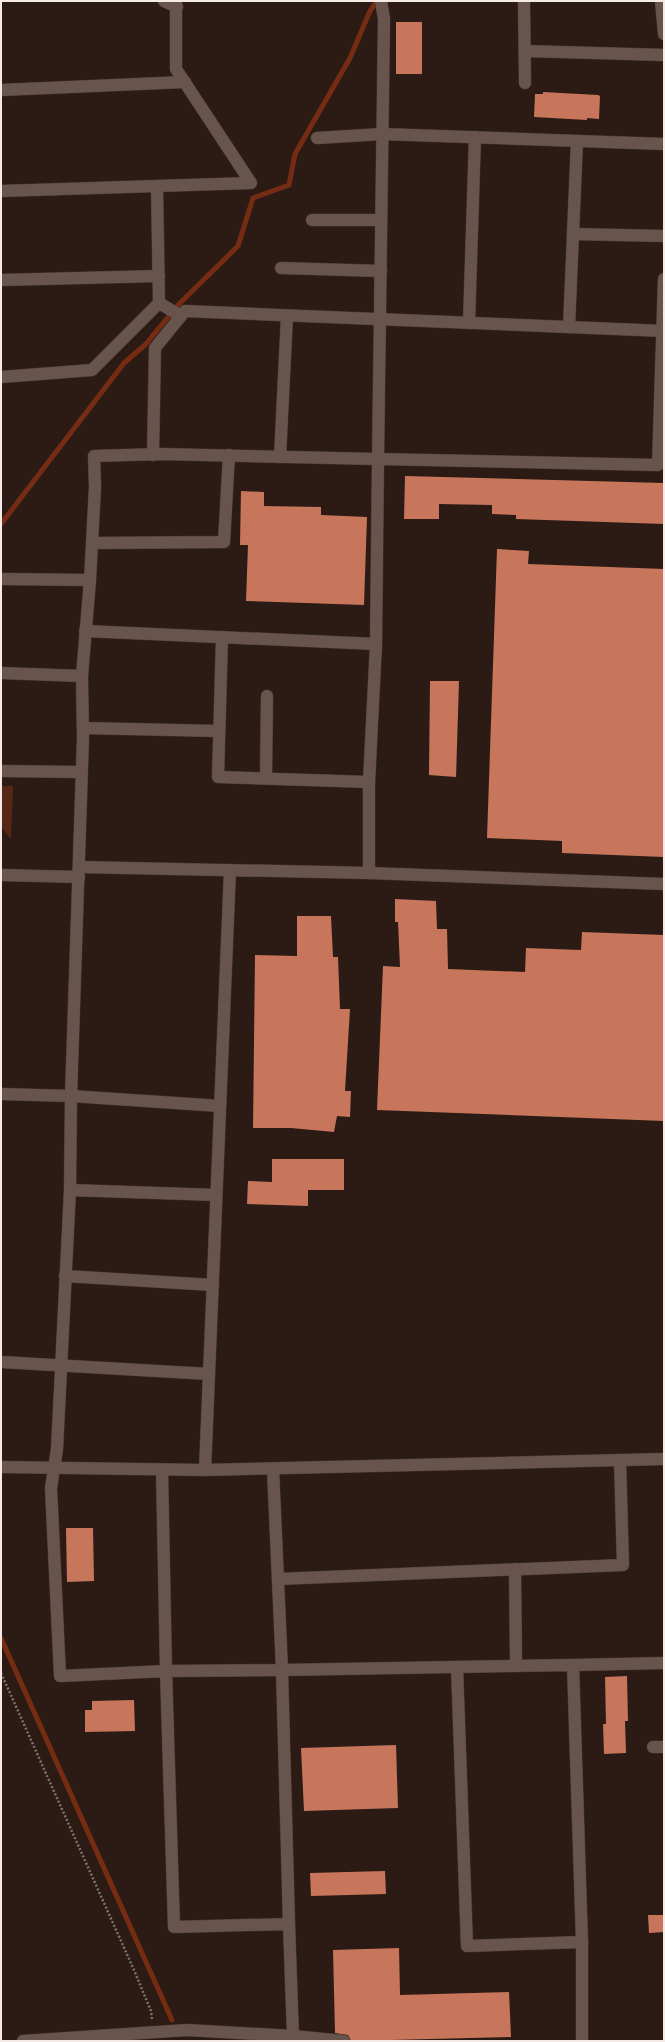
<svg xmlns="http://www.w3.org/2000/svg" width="665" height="2042" font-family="Arial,sans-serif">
<rect width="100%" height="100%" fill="#2c1b15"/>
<path fill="#562616" d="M1 786H13L11 839 1 827Z"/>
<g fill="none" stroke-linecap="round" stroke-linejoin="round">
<g stroke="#752c13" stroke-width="5">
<path d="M1 524 124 363 145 345 178 305 238 246 253 198 289 185 295 154 350 58 370 11 377 1"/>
<path d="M1 1638 172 2020"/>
</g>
</g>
<g fill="#c7765b">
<rect x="396" y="22" width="26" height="52"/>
<path d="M543 92 598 95 600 96 599 119 587 118V120L534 117 535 94H543Z"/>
<path d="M405 476 664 483V524L516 519V515L492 514V505L439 504V519H404Z"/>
<path d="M241 491 264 492V506L321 507V515L367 517 364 605 246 601 248 545H240Z"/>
<path d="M497 549 529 551 528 564 664 569V857L562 853V841L487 838Z"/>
<path d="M430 681H459L456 777 429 775Z"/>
<path d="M395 899 436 901 437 929H447L448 969 525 972 526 948 581 950 582 932 664 935V1121L377 1110 383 966 400 967 398 922H395Z"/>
<path d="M297 916H331L333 957H338L340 1009H350L345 1091H351L350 1117 337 1116 334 1132 291 1128H253L255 955 297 956Z"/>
<path d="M272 1159H344V1190H308V1206L247 1204 248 1181 272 1182Z"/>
<path d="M66 1528H93L94 1581 67 1582Z"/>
<path d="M627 1676 628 1721H625L626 1753 604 1754 603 1724H606L605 1677Z"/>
<path d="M134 1700 135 1731 85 1732V1710H92V1701Z"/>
<path d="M396 1745 398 1808 304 1811 301 1748Z"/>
<path d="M385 1871 386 1894 311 1896 310 1873Z"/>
<path d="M648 1915H664V1932L649 1933Z"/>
<path d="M399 1948 400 1995 509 1992 511 2037 351 2041 348 2035 335 2033 333 1950Z"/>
</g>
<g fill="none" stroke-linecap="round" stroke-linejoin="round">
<defs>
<g id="minor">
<path d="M164 1 177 7"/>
<path d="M524 1 525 83"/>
<path d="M661 1 664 34"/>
<path d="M525 51 664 55"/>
<path d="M1 90 185 82"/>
<path d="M317 138 382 134 664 144"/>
<path d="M157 186 159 303"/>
<path d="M1 191 251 183 176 69V1"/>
<path d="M312 220H381"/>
<path d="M573 234 664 236"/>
<path d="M281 268 381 271"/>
<path d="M1 280 159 276"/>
<path d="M469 323 475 137"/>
<path d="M569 327 577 141"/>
<path d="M1 377 92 370 159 303 181 316"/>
<path d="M153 455 155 348 185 311 664 331"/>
<path d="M280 457 287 316"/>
<path d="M92 543 224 542 229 455"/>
<path d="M1 579 90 580 95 487 94 456 161 454 378 459 384 19 381 1"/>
<path d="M85 631 376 644"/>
<path d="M222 637 218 777 369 782"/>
<path d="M1 673 82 676 83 738 71 1096 70 1190 57 1449 51 1488 60 1676 166 1671 174 1927 289 1924 293 2036"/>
<path d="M82 676 90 580"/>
<path d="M83 728 219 731"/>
<path d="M1 771 81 772"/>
<path d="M266 778 267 696"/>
<path d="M79 867 369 873V782L376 644 378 459 658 465 664 279"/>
<path d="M369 873 664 884"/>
<path d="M1 875 79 877"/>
<path d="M1 1094 71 1096 220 1106"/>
<path d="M70 1190 216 1195"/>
<path d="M65 1276 213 1285"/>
<path d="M1 1362 209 1374"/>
<path d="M1 1467 205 1470 664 1459"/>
<path d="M162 1470 166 1671 282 1670 273 1469"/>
<path d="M205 1470 230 870"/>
<path d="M515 1569 516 1666"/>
<path d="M278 1579 623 1565 620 1460"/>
<path d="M573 1665 664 1663"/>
<path d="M457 1667 467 1946 582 1942"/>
<path d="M653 1747H664"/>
<path d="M289 1924 282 1670 573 1665 582 1942V2041"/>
<path d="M23 2041 187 2030 293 2036 344 2041"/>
</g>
</defs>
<use href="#minor" stroke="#453734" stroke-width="13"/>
<path stroke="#81726c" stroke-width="2.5" stroke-dasharray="2 2" stroke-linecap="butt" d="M1 1673 134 1970 151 2011 152 2019"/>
<use href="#minor" stroke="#69544d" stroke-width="12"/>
</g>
<rect width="665" height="2042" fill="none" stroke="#f6eae6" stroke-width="4"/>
</svg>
